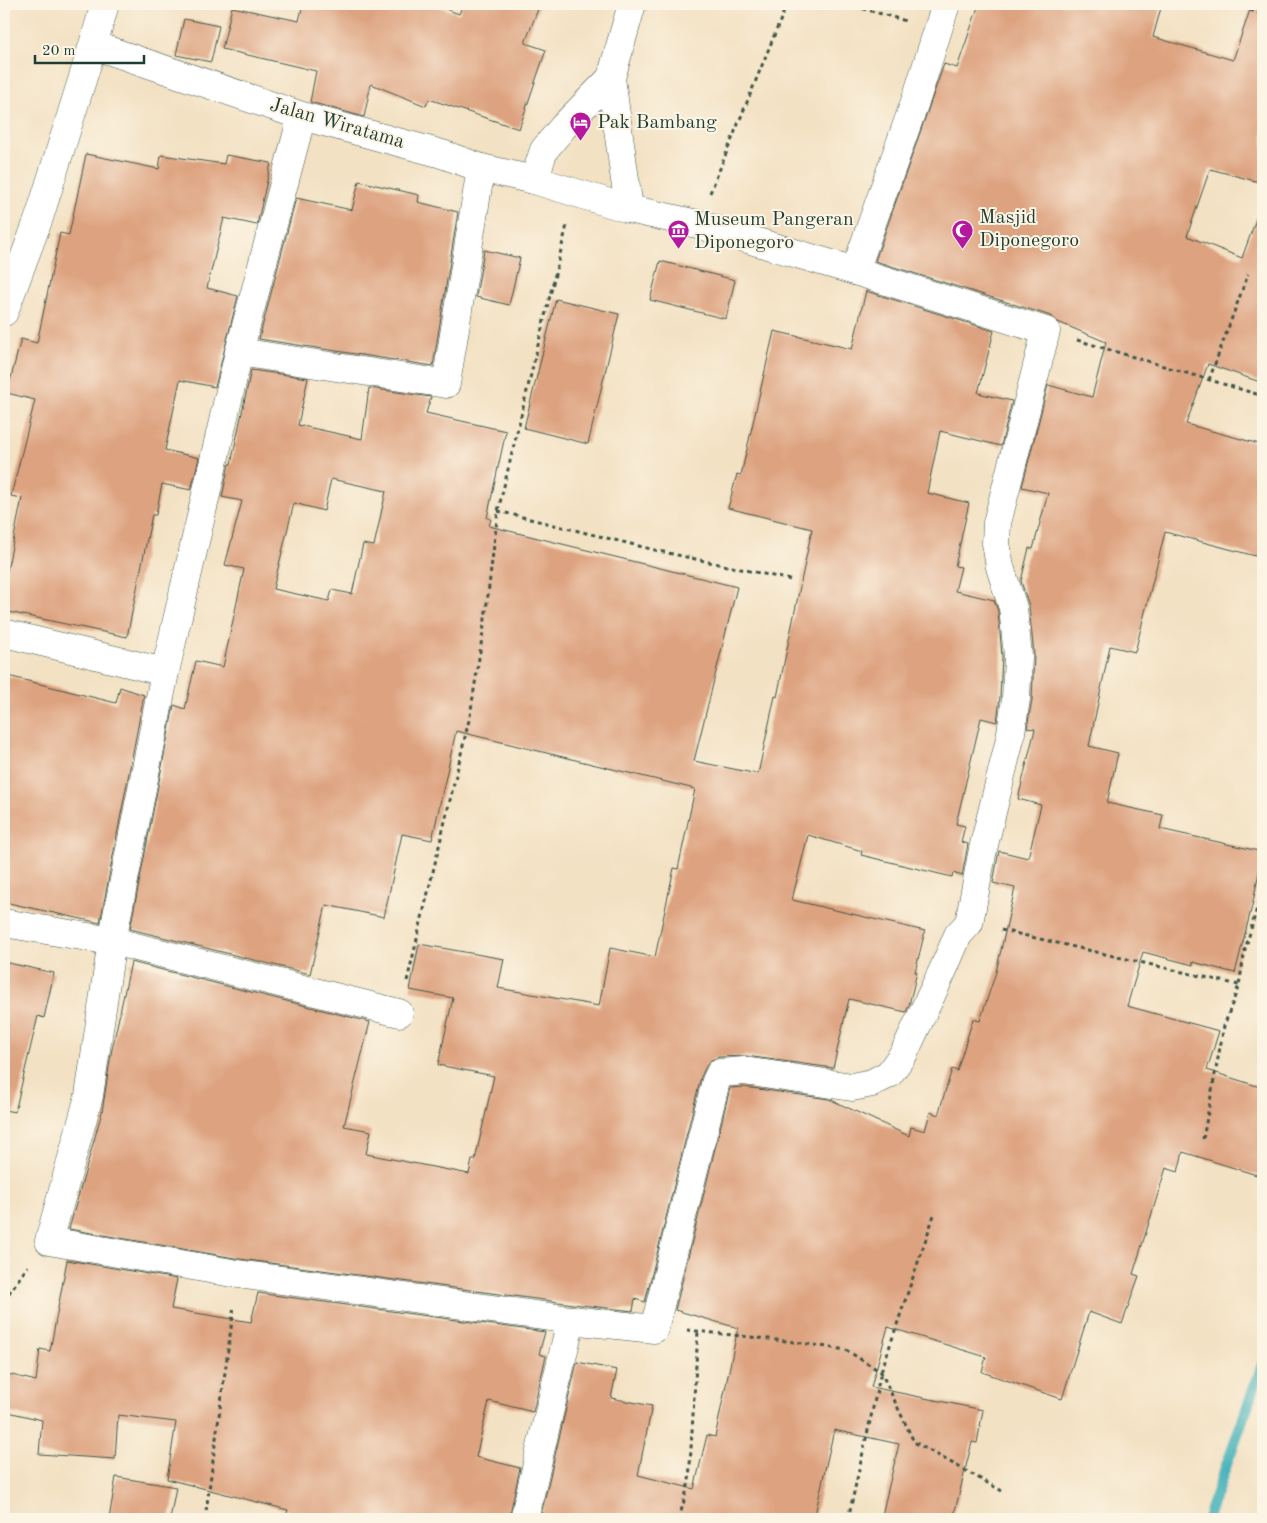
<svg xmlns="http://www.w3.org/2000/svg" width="1267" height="1523" font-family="'Old Standard TT',serif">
<rect width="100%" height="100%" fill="#fcf5e5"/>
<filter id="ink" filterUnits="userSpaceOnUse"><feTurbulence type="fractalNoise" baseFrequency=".02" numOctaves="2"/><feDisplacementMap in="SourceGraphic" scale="10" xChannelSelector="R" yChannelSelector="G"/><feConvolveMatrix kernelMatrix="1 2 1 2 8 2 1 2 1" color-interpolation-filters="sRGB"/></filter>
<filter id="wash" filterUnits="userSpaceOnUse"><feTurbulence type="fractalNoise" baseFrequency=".0096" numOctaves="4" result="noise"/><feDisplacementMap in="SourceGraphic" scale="20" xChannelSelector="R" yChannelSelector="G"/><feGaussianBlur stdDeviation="1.12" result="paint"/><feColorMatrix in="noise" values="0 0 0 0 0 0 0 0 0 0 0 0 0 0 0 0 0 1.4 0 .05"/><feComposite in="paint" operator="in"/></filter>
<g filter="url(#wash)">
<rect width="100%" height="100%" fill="#f3e1c3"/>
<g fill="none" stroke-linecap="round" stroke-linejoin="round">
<path stroke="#40b0b9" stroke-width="11" d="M1207 1519 1263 1363"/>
</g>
<g id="blocks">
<g fill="#dda27f" fill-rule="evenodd">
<path d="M303 4H432L459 14 463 4H540L525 43 546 50 519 129 429 99 426 106 371 84 364 117 310 102 316 71 222 49 232 7 299 21Z"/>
<path d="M979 4H1162L1153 37 1233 60 1252 4H1263V183L1210 169 1187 236 1242 258 1260 208 1263 209V383L1208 364 1186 424 1263 445V558L1165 532 1135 652 1110 646 1089 746 1118 753 1107 803 1163 815 1160 829 1263 852 1253 902 1235 973 1193 962V965L1143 952 1127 1006 1219 1031 1207 1070 1263 1088V1177L1183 1152 1178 1172 1166 1168 1133 1274 1139 1276 1122 1324 1089 1312 1062 1399 982 1372 986 1357 888 1327 871 1387 983 1410 977 1443 972 1442 953 1519H881L899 1444 834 1430 814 1519H540L577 1362 617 1370 611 1398 652 1406 638 1475 694 1489 707 1435 715 1437 738 1328 675 1310 730 1088 744 1087 829 1099 909 1136 911 1127 925 1131 930 1112 938 1115 952 1069 957 1071 973 1019 980 1021 996 972 1015 888 993 883 999 851 1028 858 1041 805 1018 799 1035 729 1027 728 1032 700 1034 655 1029 606 1021 581 1029 548 1033 549 1048 493 1022 487 1048 385 1092 397 1106 342 1058 322 1051 316 875 261 944 64 957 68Z"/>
<path d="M184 19 219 26 211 62 176 55Z"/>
<path d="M86 154 159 169 161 155 224 164 226 155 271 163 257 225 224 218 207 288 238 296 215 387 180 380 165 450 199 458 191 490 162 484 156 515H152L127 637 4 611V586L22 498 11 496 35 400 7 393 21 339 37 343 60 233 69 235Z"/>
<path d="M359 181 419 195 418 202 458 212 433 366 259 339 296 198 352 210Z"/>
<path d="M484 250 520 258 509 305 476 297Z"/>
<path d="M660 261 735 280 726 319 650 300Z"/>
<path d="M866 291 994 331 978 393 1012 401 1001 446 940 431 927 493 969 503 955 566 961 567 955 591 994 600 998 611 1002 656 1000 697 997 722 981 718 956 824 965 826 961 842 968 844 962 876 953 873 952 877 861 855 862 851 808 835 792 900 925 931 915 972H917L909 1005 906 1012 849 999 833 1068 746 1056 719 1057 711 1060 706 1066 701 1077 645 1302 635 1299 633 1311 573 1304 240 1259 69 1229 102 1112 111 1054 131 962 370 1022 344 1126 371 1131 366 1154 469 1174 472 1160H475L494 1076 438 1065 453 998 410 990 419 944 504 959 498 988 599 1006 610 948 655 957 674 868 678 869 695 789 456 731 432 840 402 834 384 917 326 905 310 974 130 929 174 705 185 709 196 661 223 667 244 569 225 565 242 501 222 497 229 464H231L251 370 308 378 298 425 362 439 369 388 431 397 426 413 506 431 487 518 491 519 489 526 737 587 694 761 758 774 775 696 777 697 812 529 728 508 737 474 741 475 774 331 852 349ZM331 479 386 491 374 546 363 544 352 594 332 590 329 601 273 589 294 503 324 511Z"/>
<path d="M556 299 619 314 588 444 524 428Z"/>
<path d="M4 675 116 703 120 687 144 695 100 923 4 902Z"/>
<path d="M4 962 54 973 44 1018 38 1016 15 1112 4 1110Z"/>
<path d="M67 1260 177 1279 171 1309 251 1322 258 1293 545 1332 539 1354 546 1356 533 1412 489 1401 476 1457 520 1468 509 1519H285L288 1510 167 1479 176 1422 118 1415 115 1459 39 1454 42 1420 4 1411V1373L36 1381 40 1349 50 1351Z"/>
<path d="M116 1477 176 1487 170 1519H109Z"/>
</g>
</g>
</g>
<g filter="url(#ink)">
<use href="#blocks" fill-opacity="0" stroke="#3f5649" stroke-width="1"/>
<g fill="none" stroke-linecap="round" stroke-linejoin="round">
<defs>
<g id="minor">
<path d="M93 45 105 4"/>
<path d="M534 180 544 150 564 126 611 78"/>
<path d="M629 209 611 78 632 4"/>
<path d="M855 271 917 96 946 4"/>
<path d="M4 312 39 218 93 45 302 116 442 154 481 168 534 180 629 209 697 224 855 271 1046 331 997 523 996 543 1000 567 1013 608 1018 656 1016 699 1010 739 983 849 969 923 958 935 943 970 904 1053 889 1074 872 1083 852 1087 744 1071 720 1073 716 1081 654 1329 571 1320 238 1274 49 1241 89 1096 112 941 165 672 239 352 302 116"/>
<path d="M239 352 446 384 481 168"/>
<path d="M4 633 165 672"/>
<path d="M4 923 112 941 399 1013"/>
<path d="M524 1519 571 1320"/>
</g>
</defs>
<use href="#minor" stroke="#3f5649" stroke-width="29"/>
<g stroke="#3f5649" stroke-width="3" stroke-dasharray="4 4" stroke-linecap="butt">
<path d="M847 4 906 21"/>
<path d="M1235 4 1263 15"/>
<path d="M710 193 787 4"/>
<path d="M1077 340 1263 396"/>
<path d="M1209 380 1248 274"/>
<path d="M498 511 659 551 791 580"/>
<path d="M1001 930 1239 985"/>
<path d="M407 981 470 716 485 619 498 511 567 225"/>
<path d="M1203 1139 1224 1026 1239 985 1245 950 1263 887"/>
<path d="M4 1300 28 1266"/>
<path d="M687 1330 795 1342 846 1350 881 1372 914 1442 1002 1491"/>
<path d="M205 1519 234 1306"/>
<path d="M679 1519 689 1482 698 1331"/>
<path d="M848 1519 881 1372 935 1212"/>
</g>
<use href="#minor" stroke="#fff" stroke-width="28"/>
</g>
</g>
<defs>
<symbol id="hotel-pin" viewBox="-11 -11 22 30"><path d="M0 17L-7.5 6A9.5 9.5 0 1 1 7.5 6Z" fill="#b5179e" stroke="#fcf5e5"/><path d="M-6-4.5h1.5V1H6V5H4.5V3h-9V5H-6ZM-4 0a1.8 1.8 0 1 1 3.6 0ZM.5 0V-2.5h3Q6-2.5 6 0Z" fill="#fff"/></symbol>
<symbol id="mosque-pin" viewBox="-11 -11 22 30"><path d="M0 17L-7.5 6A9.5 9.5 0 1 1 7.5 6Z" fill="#b5179e" stroke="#fcf5e5"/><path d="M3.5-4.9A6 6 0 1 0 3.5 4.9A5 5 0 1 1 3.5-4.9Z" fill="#fff"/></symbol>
<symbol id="museum-pin" viewBox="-11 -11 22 30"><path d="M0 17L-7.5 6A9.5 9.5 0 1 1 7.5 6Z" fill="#b5179e" stroke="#fcf5e5"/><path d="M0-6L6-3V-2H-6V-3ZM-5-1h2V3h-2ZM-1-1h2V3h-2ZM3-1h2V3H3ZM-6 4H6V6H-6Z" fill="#fff"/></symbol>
</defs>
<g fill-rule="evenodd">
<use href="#hotel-pin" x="568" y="110" width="25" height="34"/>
<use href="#mosque-pin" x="950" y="218" width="25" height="34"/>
<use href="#museum-pin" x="666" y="218" width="25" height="34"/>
</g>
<g text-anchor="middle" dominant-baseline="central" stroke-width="4" stroke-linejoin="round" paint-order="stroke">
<g font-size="20" fill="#1f3d34" stroke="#fcf5e5" text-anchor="start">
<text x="597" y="123">Pak Bambang</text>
<text x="979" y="218">Masjid<tspan x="979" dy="23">Diponegoro</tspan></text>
<text x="694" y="220">Museum Pangeran<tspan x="694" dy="23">Diponegoro</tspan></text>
</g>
<g font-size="20" fill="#1f3d34" stroke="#fcf5e5">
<text transform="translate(337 124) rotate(16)">Jalan Wiratama</text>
</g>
</g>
<rect width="1267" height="1523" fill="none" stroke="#fcf5e5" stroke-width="20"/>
<path d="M35 55v8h109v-8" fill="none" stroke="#1f3d34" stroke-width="2.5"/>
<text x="42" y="55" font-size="15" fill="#1f3d34" stroke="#fcf5e5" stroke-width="4" paint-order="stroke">20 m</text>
</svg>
